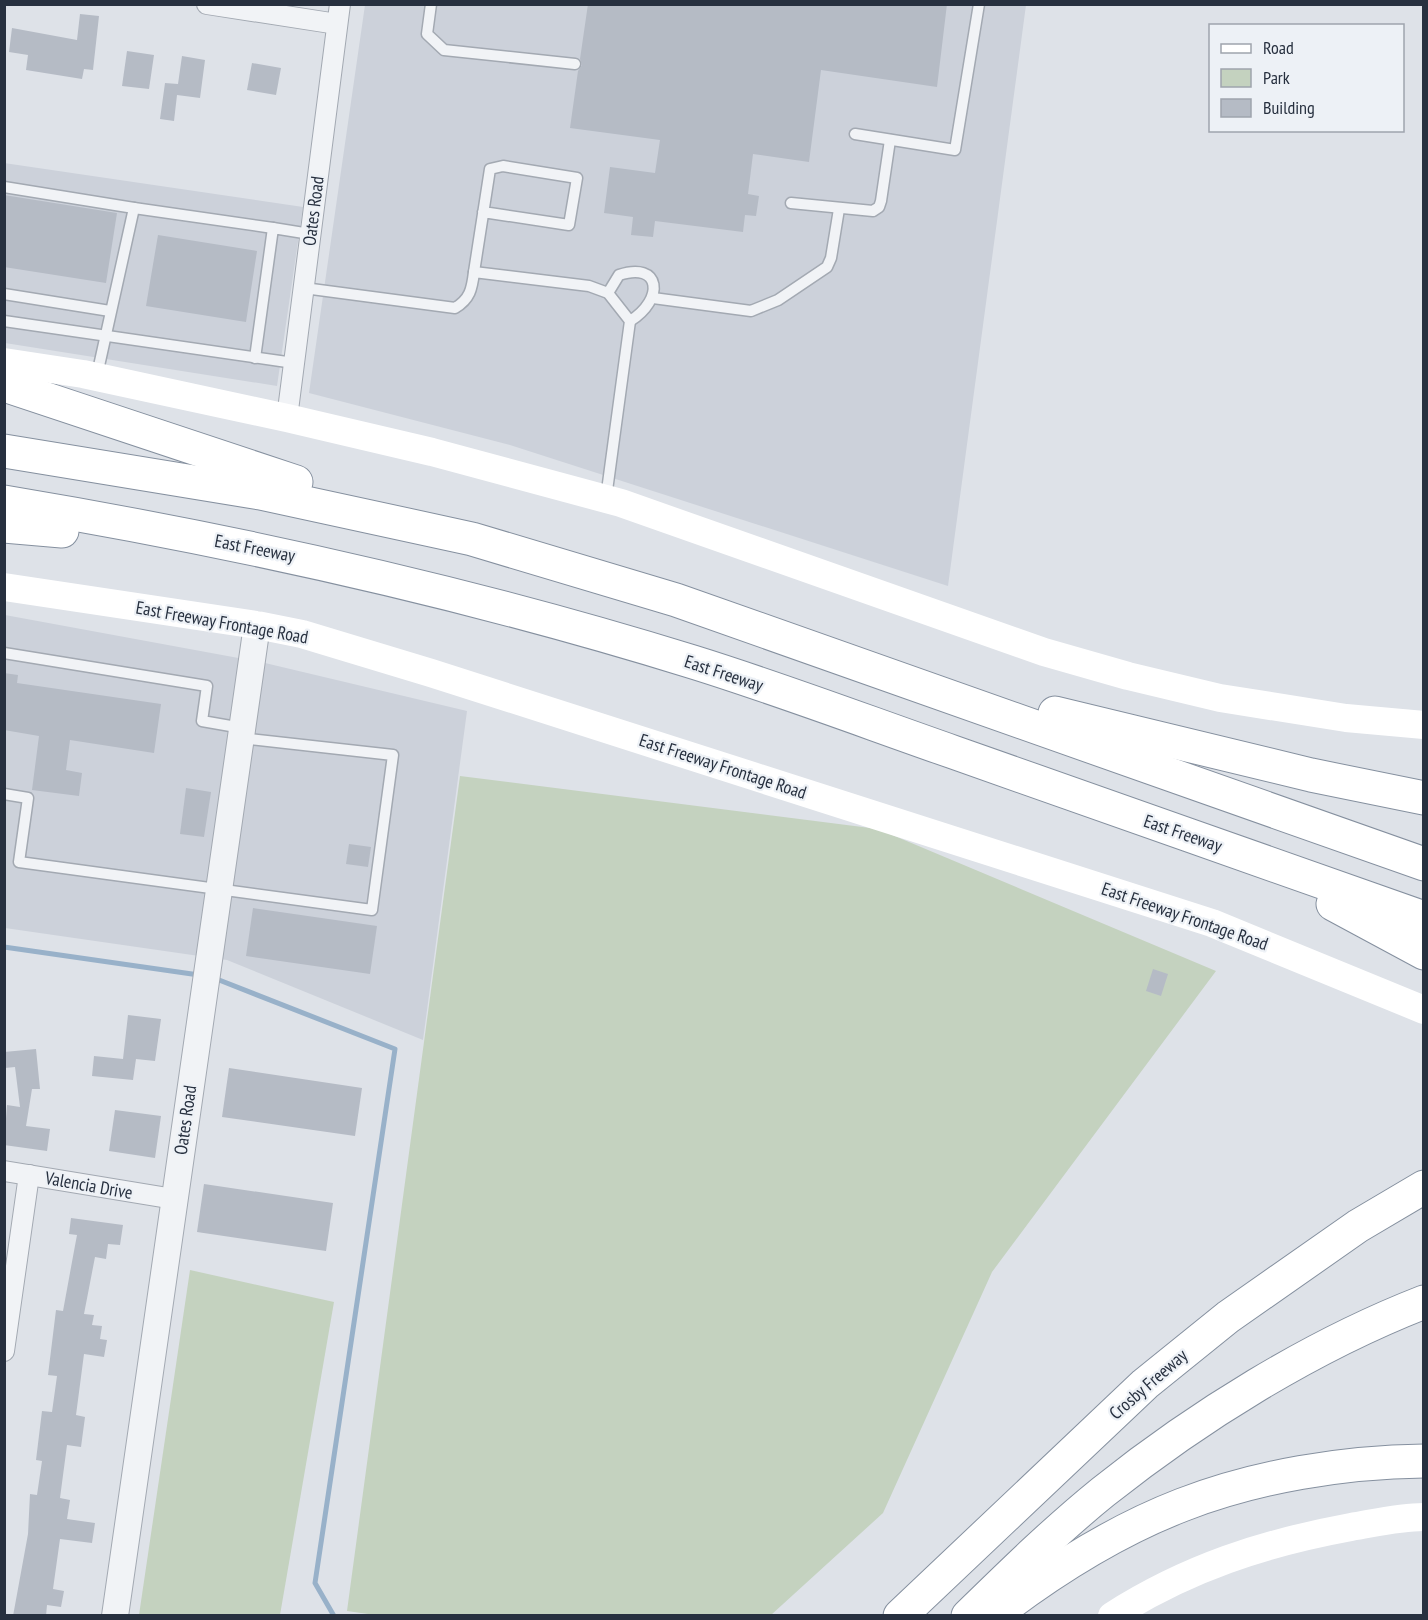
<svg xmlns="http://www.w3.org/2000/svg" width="1428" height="1620" font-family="'PT Sans Narrow',sans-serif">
<rect width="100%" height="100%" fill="#dee2e8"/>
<g fill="#ccd1da">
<path d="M365 5H1026L948 586 510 445 309 393Z"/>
<path d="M4 163 303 207 277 386 5 343Z"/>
<path d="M5 615 265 663 467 711 423 1040 227 960 5 928Z"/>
</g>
<g fill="#c4d2bf">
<path d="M460 776 878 829 1216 971 992 1272 883 1513 771 1615 382 1616 347 1611Z"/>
<path d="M190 1270 334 1302 280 1615H139Z"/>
</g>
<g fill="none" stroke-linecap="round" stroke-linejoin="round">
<g stroke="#98b1c9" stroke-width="5">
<path d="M4 947 199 975"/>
<path d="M214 978 395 1049 315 1583 334 1616"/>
</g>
</g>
<g fill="#b5bbc5">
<path d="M588 4H947L937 87 821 70 809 162 753 154 748 194 759 196 756 216 745 215 743 232 655 221 653 237 631 235 633 217 604 213 610 167 655 173 660 140 570 128 578 71 582 65 580 59Z"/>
<path d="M80 14 99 16 93 70 84 69 82 79 26 70 28 55 9 52 12 28 77 40Z"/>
<path d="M127 51 154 55 149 89 122 86Z"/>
<path d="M182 56 205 60 200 98 177 95 174 121 160 119 165 83 178 84Z"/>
<path d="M252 63 281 68 276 95 247 90Z"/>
<path d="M4 195 117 213 106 283 4 267Z"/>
<path d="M158 235 257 251 246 322 146 306Z"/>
<path d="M4 673 18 675 17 683 161 704 154 753 70 740 66 770 82 773 79 796 32 790 39 736 4 730Z"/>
<path d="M186 788 211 792 204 837 180 834Z"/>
<path d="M349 844 371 847 368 867 346 864Z"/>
<path d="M253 908 377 926 370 974 246 956Z"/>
<path d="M1153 969 1168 974 1161 996 1146 991Z"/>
<path d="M128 1015 161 1019 155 1061 136 1059 133 1080 92 1076 94 1056 123 1059Z"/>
<path d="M36 1049 40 1089H32L26 1126 50 1129 47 1151 4 1145 7 1105 20 1107 15 1067 5 1068 4 1052Z"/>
<path d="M229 1068 362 1088 355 1136 222 1117Z"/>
<path d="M115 1110 161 1116 155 1158 109 1151Z"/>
<path d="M204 1184 333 1203 326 1251 197 1232Z"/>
<path d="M71 1218 123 1225 120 1245 108 1244 106 1259 95 1257 84 1314 94 1315 92 1325 102 1326 100 1339 107 1340 104 1357 84 1354 76 1415 85 1417 81 1447 67 1445 60 1498 70 1500 67 1519 95 1523 92 1543 60 1539 53 1589 64 1591 61 1607 47 1605 46 1616H13L28 1534 30 1494 37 1495 42 1461 36 1460 42 1411 52 1412 57 1376 48 1375 56 1310 63 1311 74 1251 77 1235 69 1234Z"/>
</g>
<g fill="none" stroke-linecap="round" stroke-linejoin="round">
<defs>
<g id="service">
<path d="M431 4 427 34 444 50 575 64"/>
<path d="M855 134 955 150 979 4"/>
<path d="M4 187 134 208"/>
<path d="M791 203 873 211 879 207 881 201 890 140"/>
<path d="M474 272 490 169 503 166 577 178 569 225 483 212"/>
<path d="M304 288 455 308C470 299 472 289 474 272L589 286 608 293 630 321 606 498"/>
<path d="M608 293 619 275C661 261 665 299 630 321"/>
<path d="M4 294 110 311"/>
<path d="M653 298 751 311 778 300 827 267 831 258 839 209"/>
<path d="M4 321 294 363"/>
<path d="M255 358 273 228 310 234"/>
<path d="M97 375 134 208 273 228"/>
<path d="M4 653 207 686 202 721 242 728"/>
<path d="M4 794 28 798 19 862 372 910 393 755 241 738"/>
</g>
<g id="minor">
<path d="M207 4 337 24"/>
<path d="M287 418 340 4"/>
<path d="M4 1171 174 1199"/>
<path d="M4 1351 29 1175"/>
</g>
<path id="tertiary" d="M115 1616 257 625"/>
<g id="motorway">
<path d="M4 385 296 482"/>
<path d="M4 451 260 493 472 539 676 600 1424 864"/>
<path d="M4 502C238 541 467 592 693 662 780 689 867 722 953 752 1110 807 1267 863 1424 918"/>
<path d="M4 526 62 531"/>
<path d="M1055 713 1311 775 1424 798"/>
<path d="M1333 904 1424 953"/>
<path d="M900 1616 1145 1384 1228 1317 1358 1226 1424 1187"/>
<path d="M968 1616C1011 1574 1056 1530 1103 1492 1197 1417 1311 1346 1424 1302"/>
<path d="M993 1616C1050 1572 1115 1531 1182 1505 1257 1476 1343 1462 1424 1461"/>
</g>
</defs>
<use href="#service" stroke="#a3a9b2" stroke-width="13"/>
<use href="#minor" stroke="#a3a9b2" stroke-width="22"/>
<use href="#tertiary" stroke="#a3a9b2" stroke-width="28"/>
<use href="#motorway" stroke="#85909f" stroke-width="35"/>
<use href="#service" stroke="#f1f3f6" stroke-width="10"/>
<use href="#minor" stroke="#f1f3f6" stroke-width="20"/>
<use href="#tertiary" stroke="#f1f3f6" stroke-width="26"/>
<g stroke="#fff" stroke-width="28">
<path d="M4 362 83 374 287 418 432 452 621 503 1044 652 1128 676 1220 698 1346 718 1424 725"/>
<path d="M4 587 257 625 302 634 431 673 1212 923 1424 1010"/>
<path d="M1112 1616C1187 1568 1264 1543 1351 1527 1375 1523 1399 1517 1424 1517"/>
</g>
<use href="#motorway" stroke="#fff" stroke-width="33"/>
</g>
<g text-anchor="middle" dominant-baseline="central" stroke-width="4.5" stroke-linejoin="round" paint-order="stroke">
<g font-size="18" fill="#27303f" stroke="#edf1f6">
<text transform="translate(313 211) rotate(-83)">Oates Road</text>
<text transform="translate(255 548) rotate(11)">East Freeway</text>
<text transform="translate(222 622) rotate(10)">East Freeway Frontage Road</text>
<text transform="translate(724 673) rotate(18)">East Freeway</text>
<text transform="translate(723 766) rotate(18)">East Freeway Frontage Road</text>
<text transform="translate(1183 833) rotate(19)">East Freeway</text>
<text transform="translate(1185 916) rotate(19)">East Freeway Frontage Road</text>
<text transform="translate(185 1120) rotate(-82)">Oates Road</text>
<text transform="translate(89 1185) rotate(10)">Valencia Drive</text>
<text transform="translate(1148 1384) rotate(-41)">Crosby Freeway</text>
</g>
</g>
<rect width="1428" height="1620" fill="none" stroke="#27303f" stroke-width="12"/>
<rect x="1209" y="24" width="195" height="108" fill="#edf1f6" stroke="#9ea4ad" stroke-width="1.5"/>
<rect x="1221" y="44" width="30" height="9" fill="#ffffff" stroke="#9ea4ad" stroke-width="1.5"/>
<text x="1263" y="54" font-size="18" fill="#27303f">Road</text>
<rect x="1221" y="69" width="30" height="18" fill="#c4d2bf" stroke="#9ea4ad" stroke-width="1.5"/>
<text x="1263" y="84" font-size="18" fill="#27303f">Park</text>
<rect x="1221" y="99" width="30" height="18" fill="#b5bbc5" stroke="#9ea4ad" stroke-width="1.5"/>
<text x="1263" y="114" font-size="18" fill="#27303f">Building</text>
</svg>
